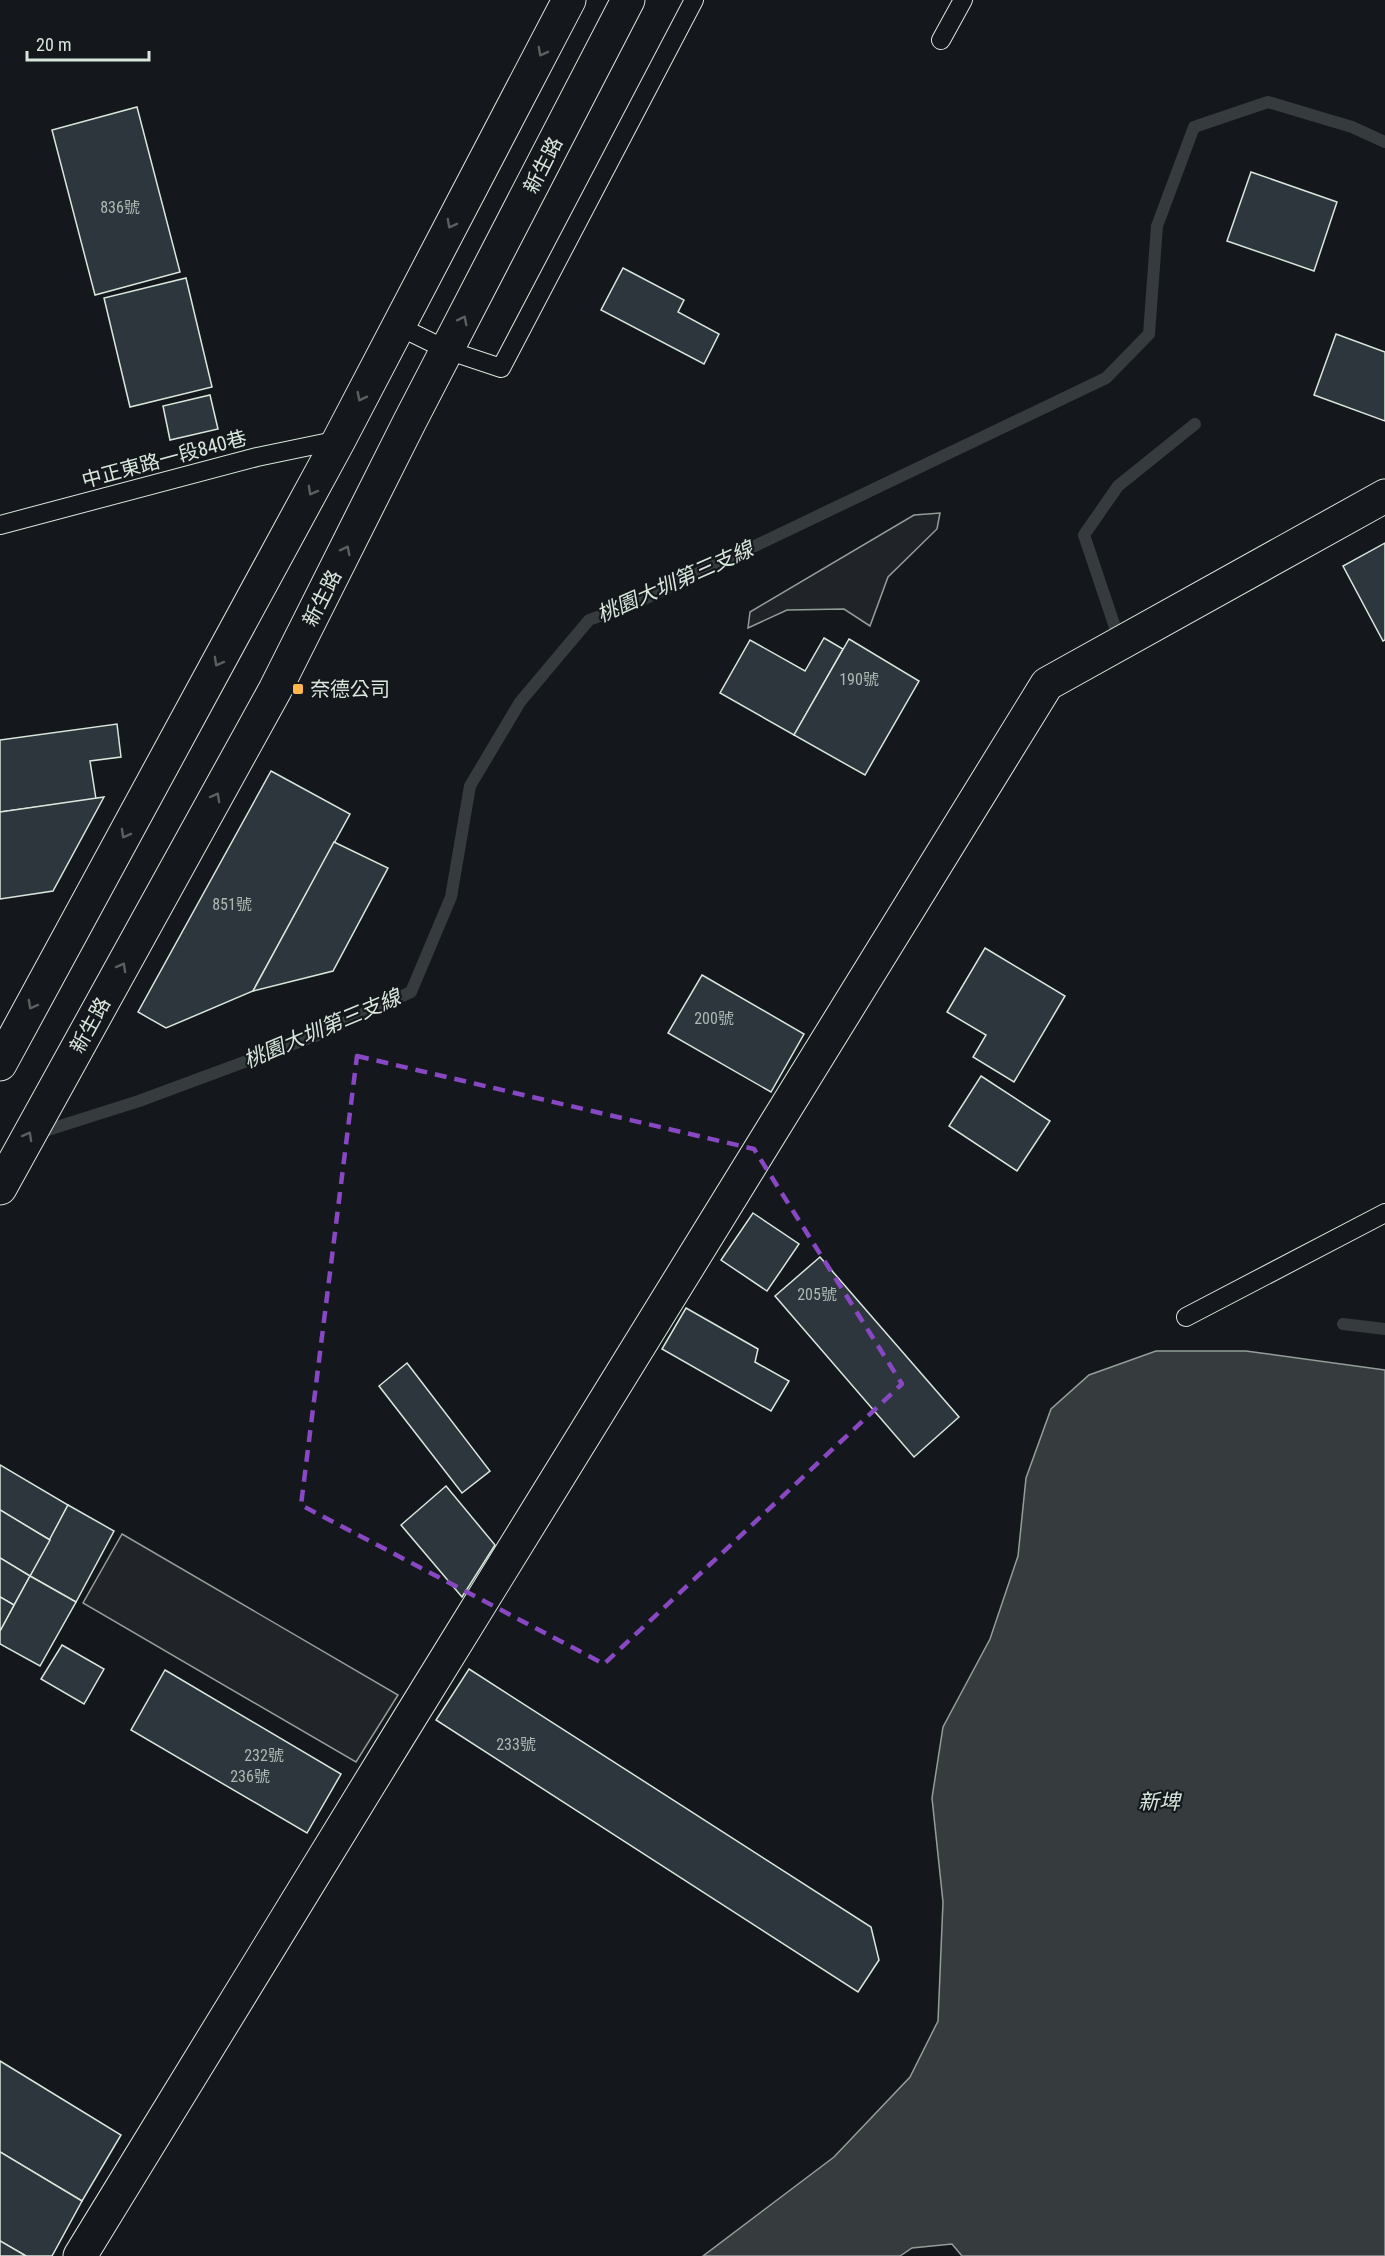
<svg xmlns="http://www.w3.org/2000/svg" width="1385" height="2256" font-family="'Roboto Condensed','Noto Sans TC',sans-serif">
<rect width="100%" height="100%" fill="#14181c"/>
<g fill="#202428" stroke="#939e99" stroke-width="1.5">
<path d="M940 513 937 529 888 577 870 626 844 609 787 610 748 628 750 612 914 515Z"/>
<path d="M122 1534 398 1695 356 1762 83 1603Z"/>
</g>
<path fill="#363b3e" stroke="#939e99" stroke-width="1.5" d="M1156 1351H1246L1385 1370V2256H962L952 2244 912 2248 900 2256H703L834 2157 910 2077 938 2021 943 1902 932 1798 943 1727 990 1639 1018 1556 1026 1478 1051 1409 1089 1375Z"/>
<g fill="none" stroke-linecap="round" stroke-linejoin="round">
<g stroke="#363b3e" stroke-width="12">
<path d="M1118 636 1084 535 1118 486 1195 424"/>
<path d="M35 1134 139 1101 320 1034 411 992 451 897 470 786 520 702 589 620 640 601 1106 378 1149 334 1157 226 1194 127 1268 102 1352 127 1385 142"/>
<path d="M1343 1324 1385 1329"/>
</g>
</g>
<g fill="#2c363c" stroke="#d8e6dc" stroke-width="1.5">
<path d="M137 107 180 272 95 295 52 130Z"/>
<path d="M1251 172 1337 202 1314 271 1227 241Z"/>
<path d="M623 268 684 300 678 312 719 334 704 364 601 310Z"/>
<path d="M186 278 212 387 130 407 104 298Z"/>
<path d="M1336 334 1385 352V421L1314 395Z"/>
<path d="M210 395 218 429 170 440 163 406Z"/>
<path d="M1385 543V640L1383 641 1343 566Z"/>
<path d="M824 638 843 649 794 735 720 693 750 640 805 671Z"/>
<path d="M849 639 919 681 865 775 794 735Z"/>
<path d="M117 724 121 757 90 761 96 799 0 812V740Z"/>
<path d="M271 771 350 814 253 991 166 1028 138 1012Z"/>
<path d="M104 797 53 891 0 899V812Z"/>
<path d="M334 842 388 868 333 971 253 991Z"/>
<path d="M985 948 1065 996 1014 1082 973 1057 986 1035 947 1012Z"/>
<path d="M702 975 804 1034 771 1092 668 1033Z"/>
<path d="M981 1076 1050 1121 1017 1171 949 1126Z"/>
<path d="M753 1213 799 1244 767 1291 721 1260Z"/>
<path d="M820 1257 959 1417 914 1457 775 1296Z"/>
<path d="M686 1308 758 1349 755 1362 789 1381 771 1411 662 1349Z"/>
<path d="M407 1363 490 1471 462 1493 379 1386Z"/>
<path d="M0 1465 68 1505 50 1540 0 1510Z"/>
<path d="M446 1486 495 1545 462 1597 401 1525Z"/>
<path d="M68 1505 114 1531 76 1602 30 1576Z"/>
<path d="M0 1510 50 1540 30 1576 0 1558Z"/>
<path d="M0 1558 30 1576 14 1605 0 1597Z"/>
<path d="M30 1576 76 1602 40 1666 0 1644V1631Z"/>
<path d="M0 1597 14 1605 0 1631Z"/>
<path d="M62 1645 104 1669 84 1704 41 1679Z"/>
<path d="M469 1669 871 1927 879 1960 858 1992 436 1720Z"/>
<path d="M165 1670 341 1774 307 1833 131 1730Z"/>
<path d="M0 2061 121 2135 82 2201 0 2152Z"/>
<path d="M0 2152 82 2201 52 2256H26L0 2241Z"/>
<path d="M0 2241 26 2256H0Z"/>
</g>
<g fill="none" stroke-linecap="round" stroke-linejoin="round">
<defs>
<g id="lane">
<path d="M941 40 963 0"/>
<path d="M398 326 447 350 501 368 694 0"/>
<path d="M0 525 257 457 339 440"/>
<path d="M1186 1317 1385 1213"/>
</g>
<path id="street" d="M80 2256 393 1745 1047 684 1385 496"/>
<g id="secondary">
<path d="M0 1064 339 440 569 0"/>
<path d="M0 1188 275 690 410 421 628 0"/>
</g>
</defs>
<use href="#lane" stroke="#d8e6dc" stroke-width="20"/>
<use href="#street" stroke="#d8e6dc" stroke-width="35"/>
<use href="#secondary" stroke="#d8e6dc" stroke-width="35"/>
<use href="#lane" stroke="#14181c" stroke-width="18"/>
<use href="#street" stroke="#14181c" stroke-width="33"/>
<use href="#secondary" stroke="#14181c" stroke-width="33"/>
</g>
<defs><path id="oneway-chevron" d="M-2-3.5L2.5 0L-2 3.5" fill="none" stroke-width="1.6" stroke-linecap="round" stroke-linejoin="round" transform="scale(1.5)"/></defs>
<g stroke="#59605f">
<use href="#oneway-chevron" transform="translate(542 52) rotate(118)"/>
<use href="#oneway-chevron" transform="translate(451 224) rotate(118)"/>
<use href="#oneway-chevron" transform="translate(463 320) rotate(-63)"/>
<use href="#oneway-chevron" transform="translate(361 397) rotate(117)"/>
<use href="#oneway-chevron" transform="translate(312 491) rotate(119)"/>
<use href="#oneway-chevron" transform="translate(346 550) rotate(-63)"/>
<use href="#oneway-chevron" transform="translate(218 662) rotate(119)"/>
<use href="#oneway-chevron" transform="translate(216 797) rotate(-61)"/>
<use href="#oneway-chevron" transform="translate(125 834) rotate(119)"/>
<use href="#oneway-chevron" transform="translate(122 967) rotate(-61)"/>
<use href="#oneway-chevron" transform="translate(32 1005) rotate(119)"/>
<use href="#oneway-chevron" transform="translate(28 1136) rotate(-61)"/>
</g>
<path fill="none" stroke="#8948c3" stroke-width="4.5" stroke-dasharray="12 8" stroke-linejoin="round" d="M357 1056 754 1149 902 1384 604 1664 301 1505Z"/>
<rect fill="#ffb74d" stroke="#14181c" stroke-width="2" x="292" y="683" width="12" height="12" rx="3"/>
<g text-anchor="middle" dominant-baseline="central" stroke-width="4.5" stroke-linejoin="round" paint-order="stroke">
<g font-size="16" fill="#adbab4">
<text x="120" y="207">836號</text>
<text x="859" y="679">190號</text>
<text x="232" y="904">851號</text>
<text x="714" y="1018">200號</text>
<text x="817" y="1294">205號</text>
<text x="516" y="1744">233號</text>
<text x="264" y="1755">232號</text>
<text x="250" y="1776">236號</text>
</g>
<g font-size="20" fill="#d8e6dc" stroke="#14181c">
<text transform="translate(543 165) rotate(-63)">新生路</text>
<text transform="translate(164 459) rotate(-15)">中正東路一段840巷</text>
<text transform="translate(322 598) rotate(-63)">新生路</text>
<text transform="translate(90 1025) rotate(-61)">新生路</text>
</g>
<g font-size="20" fill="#d8e6dc" stroke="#14181c" text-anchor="start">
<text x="310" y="689">奈德公司</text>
</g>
<g font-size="21" font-style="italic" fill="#d8e6dc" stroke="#14181c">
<text transform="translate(675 582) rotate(-24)">桃園大圳第三支線</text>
<text transform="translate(322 1029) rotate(-23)">桃園大圳第三支線</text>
<text x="1159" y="1802">新埤</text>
</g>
</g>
<path d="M27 51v9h122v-9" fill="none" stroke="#d8e6dc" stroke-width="3"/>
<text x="36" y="51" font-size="18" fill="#d8e6dc" stroke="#14181c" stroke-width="4.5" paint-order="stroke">20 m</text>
</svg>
